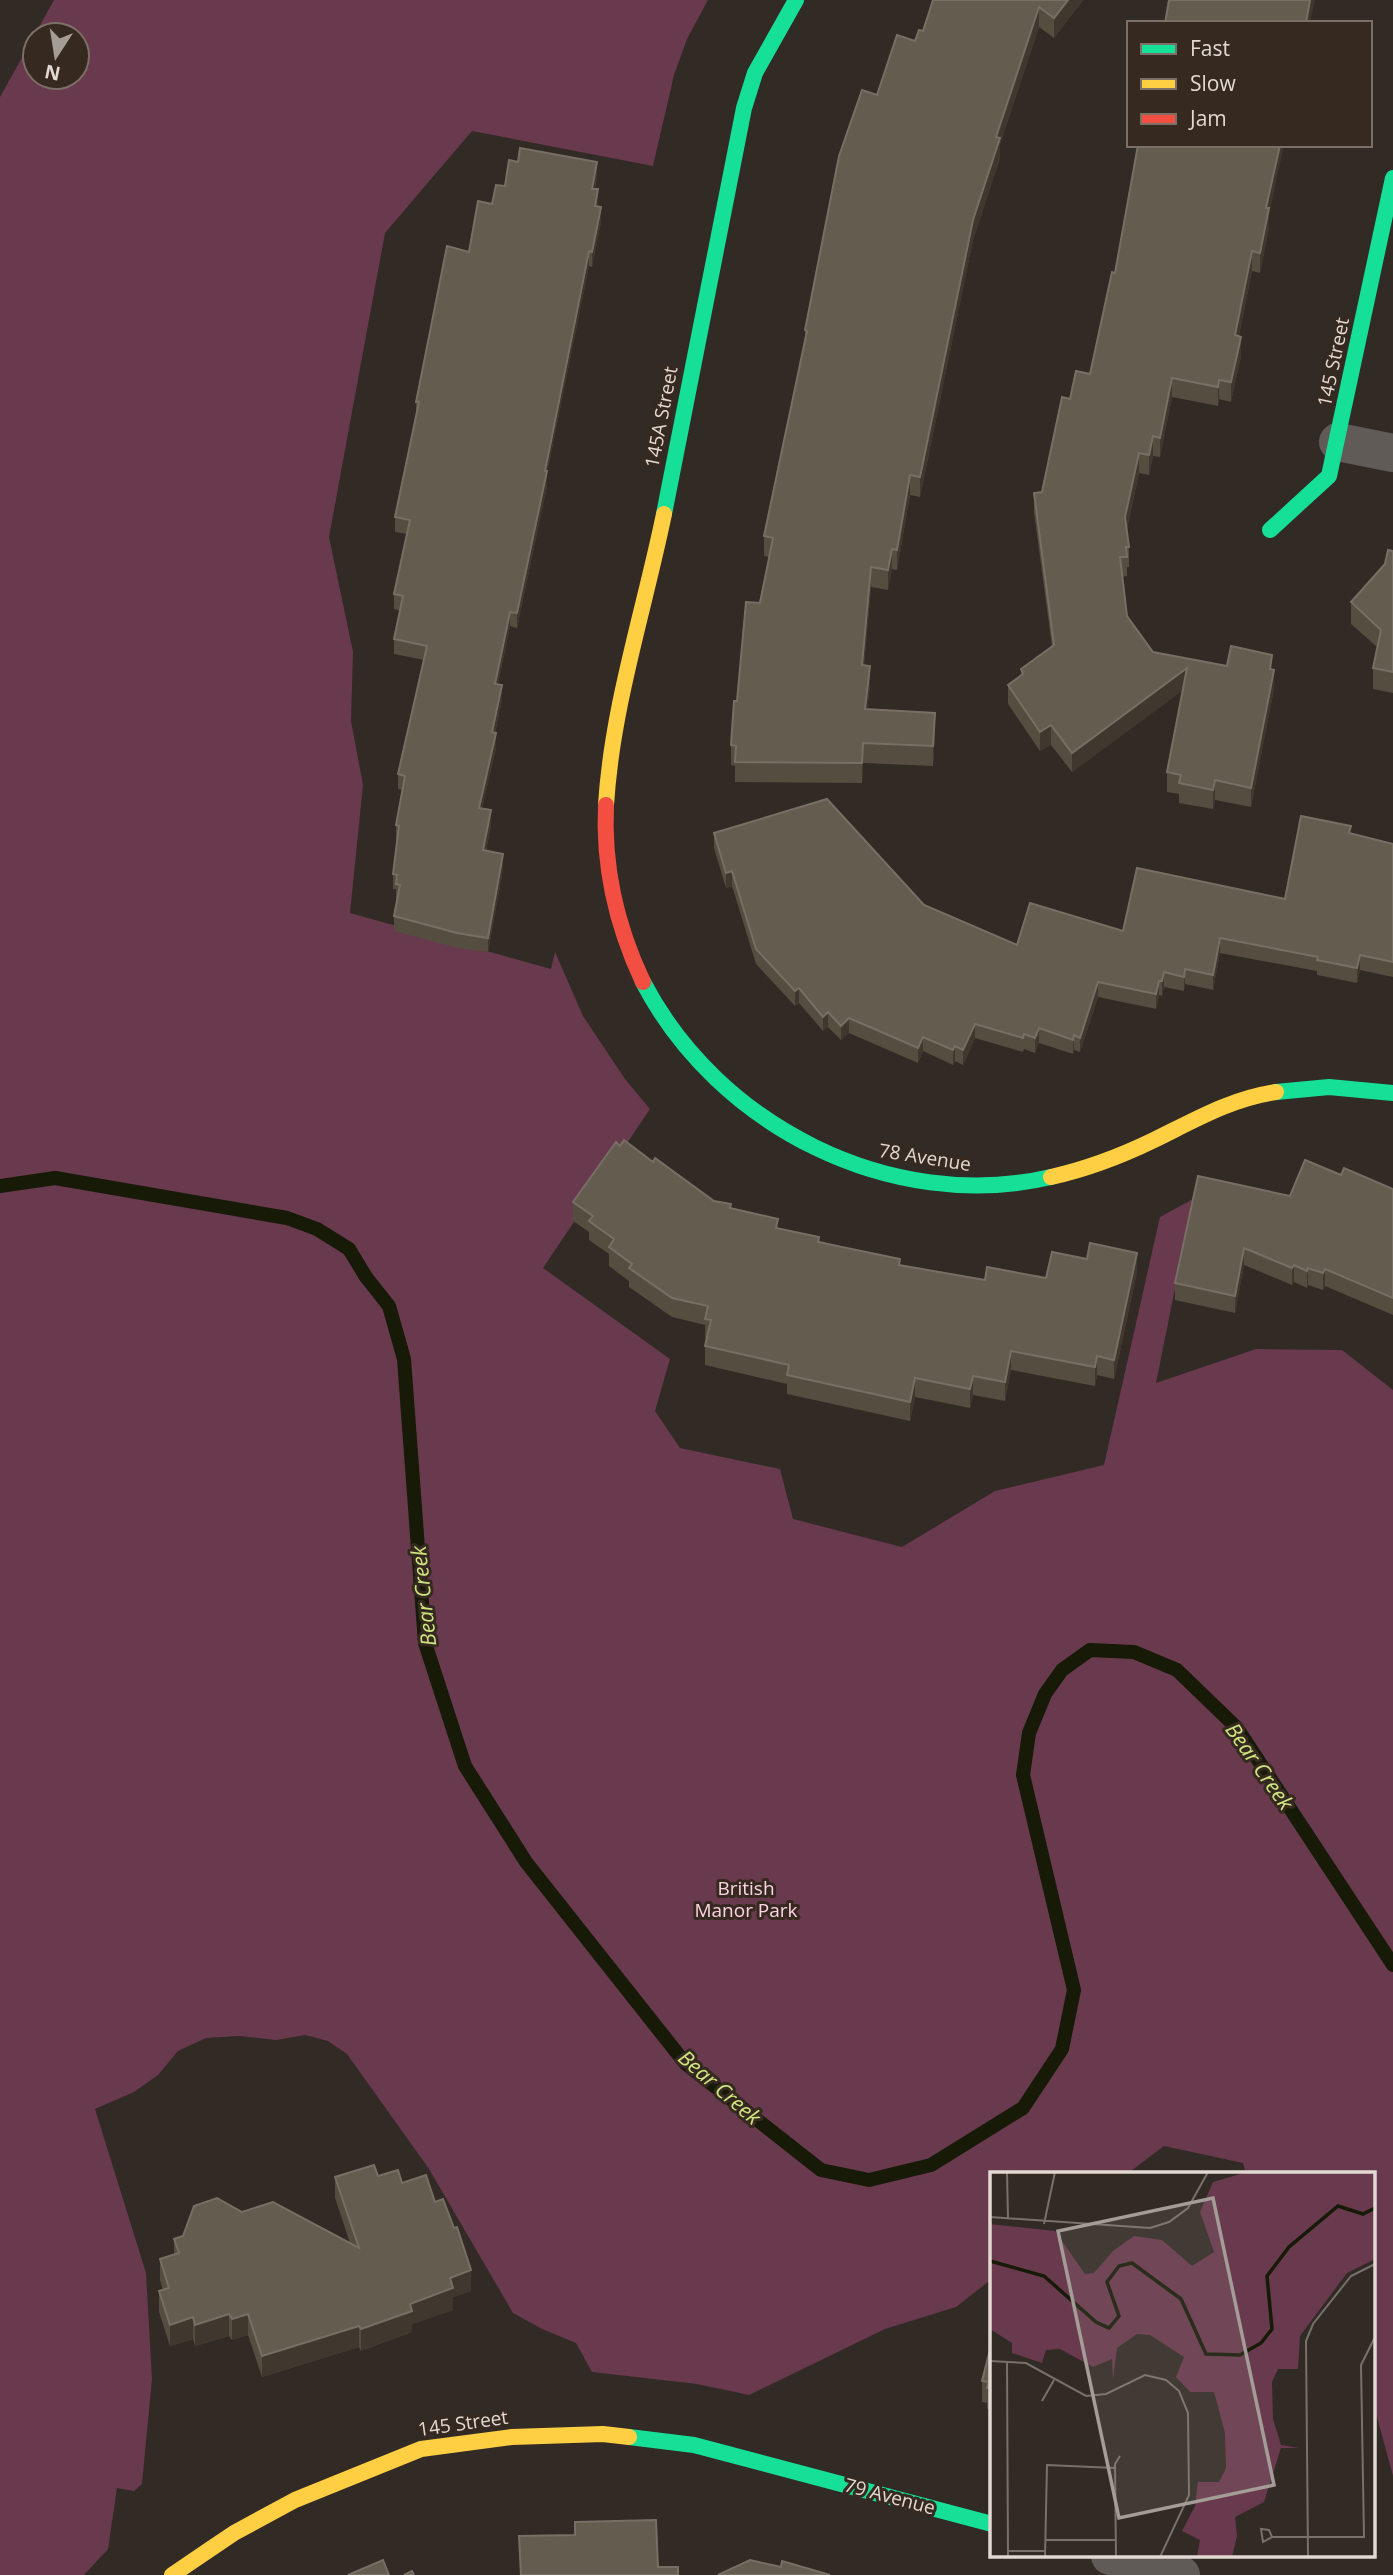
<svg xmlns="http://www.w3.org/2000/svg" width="1393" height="2575" font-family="'Open Sans',sans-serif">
<rect width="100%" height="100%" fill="#312a25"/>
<path fill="#69394e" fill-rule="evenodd" d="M54 0H708L687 39 674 75 653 166 472 131 385 233 329 537 353 652 351 721 363 785 350 913 551 969 555 952 583 1016 625 1079 650 1109 543 1268 670 1359 655 1411 680 1448 780 1469 793 1519 902 1547 995 1491 1104 1465 1160 1217 1193 1199 1156 1383 1256 1349 1342 1350 1393 1390V2476L1374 2406V2174H1246L1243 2163 1164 2146 1127 2174H992V2279L956 2307 885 2329 749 2395 697 2384 592 2372 576 2343 542 2329 513 2313 429 2169 347 2054 328 2041 305 2035 276 2040 239 2036 206 2038 178 2051 158 2075 134 2092 95 2109 146 2273 152 2379 142 2484 134 2491 117 2488 108 2549 84 2575H0V97ZM35 35H77V77H35Z"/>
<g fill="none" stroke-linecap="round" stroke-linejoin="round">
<path stroke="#161a06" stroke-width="14" d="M0 1186 55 1178 287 1218 317 1229 349 1249 366 1277 389 1306 404 1359 425 1643 465 1766 526 1862 685 2063 821 2170 869 2180 931 2165 1023 2108 1062 2049 1074 1990 1023 1775 1029 1733 1045 1694 1062 1670 1090 1650 1134 1652 1177 1670 1237 1728 1393 1965"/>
<g stroke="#615b57" stroke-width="38">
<path d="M1338 442 1393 453"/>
<path d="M1110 2556 1181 2575"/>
</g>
<g stroke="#16e098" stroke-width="16">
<path d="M664 514 744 108 755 73 796 0"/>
<path d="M1270 530 1329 476 1393 178"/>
<path d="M643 982C718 1126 891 1214 1051 1177"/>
<path d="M1276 1092 1329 1087 1393 1093"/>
<path d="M629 2437 694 2445 992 2524"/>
</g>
<g stroke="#ffcf43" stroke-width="16">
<path d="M606 805C612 707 644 611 664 514"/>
<path d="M1051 1177C1087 1169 1121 1156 1154 1140 1195 1120 1230 1099 1276 1092"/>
<path d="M172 2575 234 2533 295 2500 421 2449 512 2437 603 2434 629 2437"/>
</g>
<path stroke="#f24e42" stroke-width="16" d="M606 805C603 866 617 927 643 982"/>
</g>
<g fill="#554d3f">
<path d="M933 0H1083L1054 38 1039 27 1000 144V158L973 240 920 497 910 495 897 570 892 569 888 590 871 587 864 665 870 686 867 709 935 733 933 766 863 763 862 783 735 782V766L731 765V745L737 701 769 557 764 556V536L805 340V330L877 95 923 31Z"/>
<path d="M597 177 595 189 601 222 592 267 589 266 547 473V486L517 628 510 626 498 684 502 700 495 733 496 748 482 808 491 825 486 851 503 869 488 952 457 948 394 931V916L398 899H396V889H393V874L397 840H396V825L402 790 398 789V774L424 660 394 654V639L400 611 394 609V594L407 534 395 532V517L416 416V402L469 252 492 204 505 186Z"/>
<path d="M1269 214V228L1260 273 1252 271 1239 336 1241 356 1231 402 1219 399 1218 406 1172 397 1160 457 1153 456 1149 475 1139 473 1127 529 1129 547V567H1127V576L1122 577 1127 616 1153 652 1227 666 1272 670 1274 689 1251 807 1215 800 1213 809 1179 803V794L1167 792V772L1183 690 1072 772 1051 745 1040 751 1008 704V685L1021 675V669L1052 647 1034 512V493L1042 492 1070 399 1090 374 1115 273Z"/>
<path d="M1393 551V693L1373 689V668L1377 647 1351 624V602L1385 564Z"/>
<path d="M714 833 924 905 1017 945 1123 931 1285 899 1351 834 1393 844V977L1360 970 1357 983 1317 975V971L1220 953 1213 990 1185 984 1184 991 1164 987 1162 996 1159 995 1156 1009 1098 997 1080 1052 1074 1050 1073 1054 1039 1043 1035 1053 1024 1049 1023 1052 975 1038 963 1065 955 1061 953 1065 923 1051 918 1063 849 1033 841 1040 828 1027 823 1031 799 1003 795 1006 756 964 732 886 726 888 714 848Z"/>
<path d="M653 1162 714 1201 778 1228 900 1265 985 1280 1046 1278 1137 1272 1114 1379 1097 1375 1095 1386 1011 1370 1005 1401 973 1395 970 1408 915 1397 910 1421 787 1394V1384L705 1365V1346L706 1338H705V1325L672 1317 629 1287V1281L609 1266V1254L589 1240V1232L573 1221V1202Z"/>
<path d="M1341 1175 1393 1189V1315L1325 1286 1323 1290 1308 1285 1307 1288 1294 1282 1292 1285 1244 1265 1235 1313 1175 1300V1283L1290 1196Z"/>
<path d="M378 2176 402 2183 435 2202 471 2291 453 2297V2310L412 2324V2332L361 2351 359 2347 262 2377 248 2335 232 2340 229 2336 195 2346 193 2339 170 2346 159 2312V2291L163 2290 160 2280V2259L174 2254V2239L242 2212 350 2243 335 2198V2177Z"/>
<path d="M992 2347V2410L987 2409V2403L982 2402V2381Z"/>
</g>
<g fill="#40382e">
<path d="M1068 0H1083L1054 38V18Z"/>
<path d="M1310 0H1315L1310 23H1306Z"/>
<path d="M1039 7V27L1000 144V158L973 240 920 497V477L973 220 996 137Z"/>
<path d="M1280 145H1284L1269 214V228L1260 273V253L1266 208Z"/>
<path d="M597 162V177L592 204V189Z"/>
<path d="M598 189V204L595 220V206Z"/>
<path d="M601 207V222L592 267V252Z"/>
<path d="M589 251V266L547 473V486L517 628V613Z"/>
<path d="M1252 251V271L1235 355V335Z"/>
<path d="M1241 337V356L1231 402V382Z"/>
<path d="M1172 378V397L1160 457V438Z"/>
<path d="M1219 380V399L1218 406V387Z"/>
<path d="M1153 436V456L1149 475V455Z"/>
<path d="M1139 453V473L1125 536V517Z"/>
<path d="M910 475V495L897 570V550Z"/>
<path d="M892 549V569L888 590V570Z"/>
<path d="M871 567V587L862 685V665Z"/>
<path d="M510 612V626L495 698V684Z"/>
<path d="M870 666V686L865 729V709Z"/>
<path d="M1187 668V687L1072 772V753Z"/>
<path d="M1274 670V689L1251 807V788Z"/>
<path d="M502 685V700L492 747V732Z"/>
<path d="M935 713V733L933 766V746Z"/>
<path d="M1051 725V745L1040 751V732Z"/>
<path d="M496 733V748L479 823V808Z"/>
<path d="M863 743V763L862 783V763Z"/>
<path d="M1215 780V800L1213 809V790Z"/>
<path d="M491 810V825L483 865V850Z"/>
<path d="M503 854V869L488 952V938Z"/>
<path d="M732 871V886L726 888V873Z"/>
<path d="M1220 938V953L1213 990V975Z"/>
<path d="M1360 955V970L1357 983V968Z"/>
<path d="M1185 969V984L1184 991V977Z"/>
<path d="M1164 972V987L1162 996V981Z"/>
<path d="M1159 981V995L1156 1009V994Z"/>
<path d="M1098 982V997L1080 1052V1038Z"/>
<path d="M799 988V1003L795 1006V991Z"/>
<path d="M828 1012V1027L823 1031V1017Z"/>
<path d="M849 1018V1033L841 1040V1026Z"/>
<path d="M975 1024V1038L963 1065V1050Z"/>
<path d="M1039 1028V1043L1035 1053V1038Z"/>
<path d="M1074 1035V1050L1073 1054V1040Z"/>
<path d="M923 1037V1051L918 1063V1048Z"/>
<path d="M955 1046V1061L953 1065V1050Z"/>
<path d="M1244 1248V1265L1235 1313V1296Z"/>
<path d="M1137 1253V1272L1114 1379V1360Z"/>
<path d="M1294 1265V1282L1292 1285V1268Z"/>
<path d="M1308 1268V1285L1307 1288V1271Z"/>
<path d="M1325 1269V1286L1323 1290V1273Z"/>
<path d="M1011 1351V1370L1005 1401V1382Z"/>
<path d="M1097 1356V1375L1095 1386V1367Z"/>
<path d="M973 1376V1395L970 1408V1389Z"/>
<path d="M915 1378V1397L910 1421V1402Z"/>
<path d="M471 2270V2291L453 2297V2310L412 2324V2332L361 2351V2329L410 2304 450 2278Z"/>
<path d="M229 2314V2336L195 2346V2325Z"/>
<path d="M248 2314V2335L232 2340V2319Z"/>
<path d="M193 2317V2339L170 2346V2325Z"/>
<path d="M359 2326V2347L262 2377V2356Z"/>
</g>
<g fill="#645c4f" stroke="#786f64" stroke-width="2">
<path d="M933 0H1068L1054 18 1039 7 996 137 1000 138 973 220 920 477 910 475 897 550 892 549 888 570 871 567 862 665 870 666 865 709 935 713 933 746 863 743 862 763 735 762 736 746 731 745 734 701H737L746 602 760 603 773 538 764 536 807 331 805 330 839 156 862 90 877 95 897 35 915 41 919 30 923 31Z"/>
<path d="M1169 0H1310L1306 23H1165Z"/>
<path d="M1138 145H1280L1266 208H1269L1260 253 1252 251 1235 335 1241 337 1231 382 1219 380 1218 387 1172 378 1160 438 1153 436 1149 455 1139 453 1125 517 1129 547H1126L1127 557H1120L1127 616 1153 652 1227 666 1231 646 1272 655 1270 669 1274 670 1251 788 1215 780 1213 790 1179 783 1181 775 1167 772 1187 668 1072 753 1051 725 1040 732 1008 685 1023 674 1021 669 1054 645 1034 493 1042 492 1062 397 1070 399 1076 371 1090 374 1112 272 1115 273Z"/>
<path d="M520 148 597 162 592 189H598L595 206 601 207 592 252 589 251 545 471H547L517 613 510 612 495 684 502 685 492 732 496 733 479 808 491 810 483 850 503 854 488 938 457 933 394 916 400 885 396 884 397 875 393 874 399 826 396 825 405 776 398 774 427 646 394 639 403 596 394 594 410 520 395 517 419 402H416L447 246 469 252 478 201 492 204 496 185 505 186 509 160 518 162Z"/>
<path d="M1388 550 1393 551V672L1373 668 1381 630 1351 602 1385 564Z"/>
<path d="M827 799 924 905 1017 945 1030 903 1123 931 1137 868 1285 899 1301 816 1351 826 1349 833 1393 844V962L1360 955 1357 968 1317 960 1318 957 1220 938 1213 975 1185 969 1184 977 1164 972 1162 981H1159L1156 994 1098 982 1080 1038 1074 1035 1073 1040 1039 1028 1035 1038 1024 1034 1023 1038 975 1024 963 1050 955 1046 953 1050 923 1037 918 1048 849 1018 841 1026 828 1012 823 1017 799 988 795 991 756 949 732 871 726 873 714 833Z"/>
<path d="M624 1140 653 1162 655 1158 714 1201 731 1204 730 1208 778 1219 776 1228 819 1237 818 1242 900 1259 899 1265 985 1280 987 1267 1046 1278 1052 1252 1087 1259 1090 1243 1137 1253 1114 1360 1097 1356 1095 1367 1011 1351 1005 1382 973 1376 970 1389 915 1378 910 1402 787 1375 789 1365 705 1346 711 1320 705 1319 708 1306 672 1298 629 1268 632 1264 609 1247 614 1239 589 1221 593 1216 573 1202 616 1142 620 1146Z"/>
<path d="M1305 1160 1341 1175 1344 1168 1393 1189V1298L1325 1269 1323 1273 1308 1268 1307 1271 1294 1265 1292 1268 1244 1248 1235 1296 1175 1283 1198 1176 1290 1196Z"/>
<path d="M374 2165 378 2176 398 2170 402 2183 426 2175 435 2202 443 2199 454 2228 457 2227 471 2270 450 2278 453 2288 410 2304 412 2311 361 2329 359 2326 262 2356 248 2314 232 2319 229 2314 195 2325 193 2317 170 2325 159 2291 169 2288 160 2259 179 2253 174 2239 183 2236 194 2206 217 2198 242 2212 273 2202 359 2248 335 2177Z"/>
<path d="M991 2346 992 2347V2389L987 2388 989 2382 982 2381Z"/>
<path d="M656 2520 658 2567H678V2575H521L519 2536 575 2535V2522Z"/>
<path d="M383 2560 389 2575H348Z"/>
<path d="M750 2560 781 2567 782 2561 830 2575H718Z"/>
<path d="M412 2571 414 2575H404Z"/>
</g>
<g text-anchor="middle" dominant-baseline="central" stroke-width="6" stroke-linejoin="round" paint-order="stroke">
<g font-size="19" fill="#e2d9d3" stroke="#362920">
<text transform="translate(1333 362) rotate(-78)">145 Street</text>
<text transform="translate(661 417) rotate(-79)">145A Street</text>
<text transform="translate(925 1157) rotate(9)">78 Avenue</text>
<text transform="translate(463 2423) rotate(-8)">145 Street</text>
<text transform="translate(890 2496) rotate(15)">79 Avenue</text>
</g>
<g font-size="19" fill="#fcd1e2" stroke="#362920">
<text x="746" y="1888">British<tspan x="746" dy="22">Manor Park</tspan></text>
</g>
<g font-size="21" font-style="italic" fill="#cfe680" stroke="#362920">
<text transform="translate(423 1596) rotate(-96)">Bear Creek</text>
<text transform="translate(1260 1766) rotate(55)">Bear Creek</text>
<text transform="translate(720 2087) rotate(41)">Bear Creek</text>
</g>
</g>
<g transform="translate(990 2172)">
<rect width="385" height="385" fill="#312a25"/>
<path d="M257 0H385V87L357 101 310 164 308 197H288L282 210 283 247 291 273 309 276H291L274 330 245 345 247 364 242 385H207L210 368 192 359 205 334 208 310H229L236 296 235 261 224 220H200L186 205 194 185 160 163 147 162 127 176 123 208 122 187 103 195 70 177 56 178 52 191 22 181V171L0 157V52L65 59 95 102 104 101 123 79 144 64 172 68 202 94 224 80 210 40 223 10Z" fill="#69394e"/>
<path fill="none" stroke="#161a06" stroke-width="3.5" d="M0 89 54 104 106 150 119 156 129 144 117 110 129 94 142 91 191 127 216 182 250 183 271 171 282 157 277 104 299 75 348 34 373 42 385 36"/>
<path fill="none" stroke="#78706b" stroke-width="2" d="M17 0 18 47M0 45 160 56 179 50 198 36 218 0M54 52 65 0M0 189 36 191 96 224 116 222 155 203 176 208 189 219 198 241 199 323 170 385M17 189 18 385M52 229 64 208M282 365 279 358 271 357 273 370 282 365H374L371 193 385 165M55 368H125M18 379H55M55 385 57 293 125 296M126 385 125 292 130 284M318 385 316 169 323 152 361 104 385 92"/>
<path fill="#a49c96" fill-opacity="0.15" stroke="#a49c96" stroke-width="3.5" d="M223 26 284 313 129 346 68 59Z"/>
<rect width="385" height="385" fill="none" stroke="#e2d9d3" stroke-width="3.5"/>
</g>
<rect x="1127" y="21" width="245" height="126" fill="#362920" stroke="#7b6f68" stroke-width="2"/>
<rect x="1141" y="44" width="35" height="10" fill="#16e098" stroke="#7b6f68" stroke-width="2"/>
<text x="1190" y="56" font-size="21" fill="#e2d9d3">Fast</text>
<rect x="1141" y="79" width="35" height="10" fill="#ffcf43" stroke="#7b6f68" stroke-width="2"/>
<text x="1190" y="91" font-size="21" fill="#e2d9d3">Slow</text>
<rect x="1141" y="114" width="35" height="10" fill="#f24e42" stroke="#7b6f68" stroke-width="2"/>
<text x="1190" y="126" font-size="21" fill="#e2d9d3">Jam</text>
<g transform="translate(56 56) rotate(192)"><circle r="33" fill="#362920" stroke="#7b6f68" stroke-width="2"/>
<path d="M0-5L12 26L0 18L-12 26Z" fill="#a49c96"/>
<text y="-10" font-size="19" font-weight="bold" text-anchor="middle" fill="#e2d9d3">N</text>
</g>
</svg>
